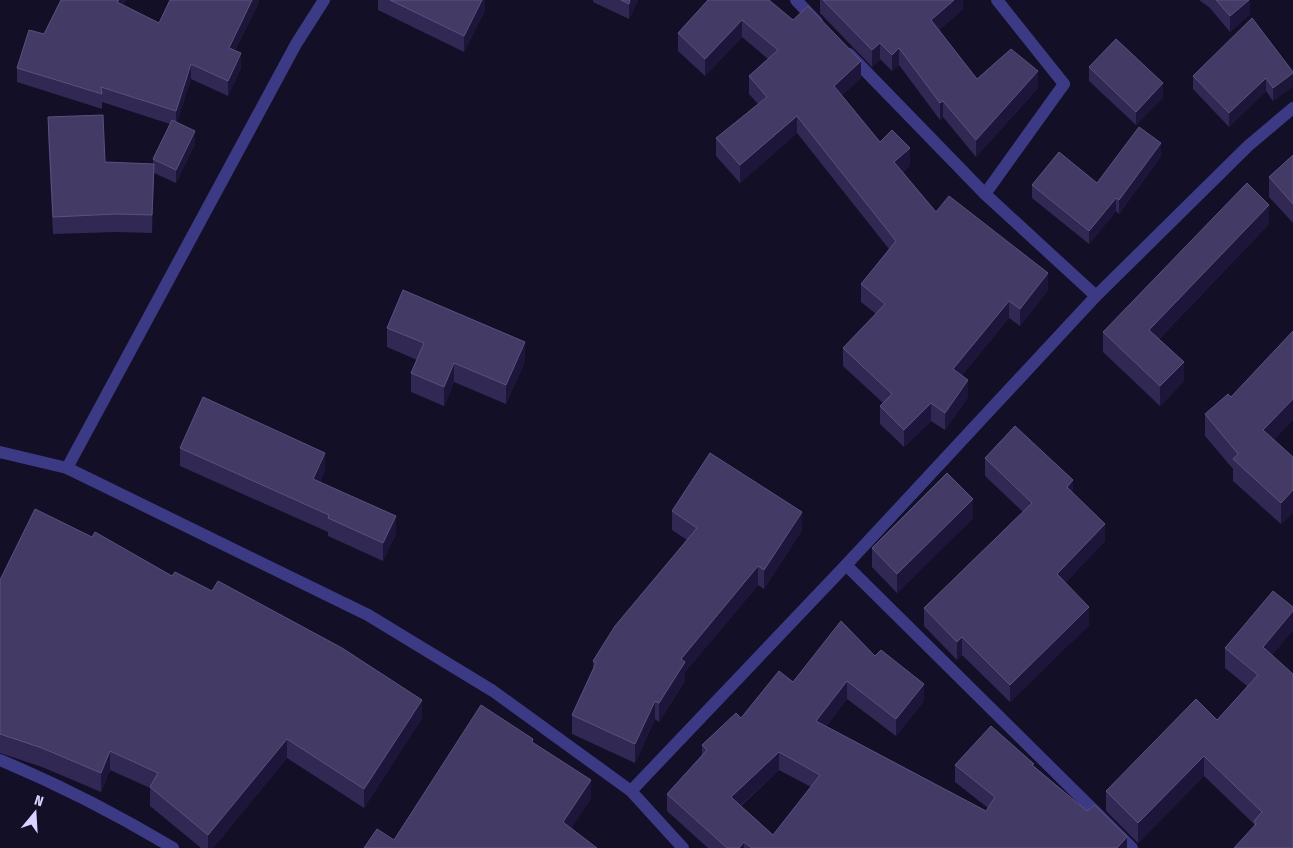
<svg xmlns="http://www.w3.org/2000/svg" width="1293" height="848" font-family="'Fira Sans Condensed',sans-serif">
<rect width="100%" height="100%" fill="#130f26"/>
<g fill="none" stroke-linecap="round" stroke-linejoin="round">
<g stroke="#3d3a85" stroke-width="12">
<path d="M796 0 817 22"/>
<path d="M849 54 985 194 1096 296"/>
<path d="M985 194 1064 84 997 0"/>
<path d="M0 452 67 468 368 615 493 691 631 791 683 848"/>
<path d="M67 468 296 44 324 0"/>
<path d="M846 565 1132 848"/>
<path d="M0 760C60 785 118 815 173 848"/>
<path d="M631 791 846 565 1096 296 1248 146 1293 108"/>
</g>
</g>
<g fill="#312854" fill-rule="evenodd">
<path d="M61 0H126L123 5 159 23 259 0V2L235 50 241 68 228 96 191 79 177 122 195 144 176 183 154 173 152 233 116 232 53 234 48 135V117L105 162 153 164V159L170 124 102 102V109L17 82V68L44 34Z"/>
<path d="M378 0H485V10L464 52 378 10Z"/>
<path d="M593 0H638L629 19 593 2Z"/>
<path d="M708 0 861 78 842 95 880 142 910 165 903 172 936 212 1048 290 1020 326 1009 318 962 375 968 397 945 430 931 421 904 447 880 424V406L883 403 843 366V348L876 314 861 302V284L889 249 797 133 740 183 716 156V138L758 104 749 94V76L768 59 742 37 705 76 678 51V33Z"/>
<path d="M820 0H963V9L939 30 977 79 1038 88 976 157 943 117 940 120 899 65 892 71 880 59 872 67 820 13Z"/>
<path d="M1199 0H1250V14L1230 32 1210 8Z"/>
<path d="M1089 67 1163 97 1136 125 1089 81Z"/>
<path d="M1293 72V86L1273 101 1266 91 1229 127 1193 89V76Z"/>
<path d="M1293 155V223L1269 197V177Z"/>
<path d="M1161 156 1119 214 1116 211 1089 244 1032 198V185L1097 183Z"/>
<path d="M1269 224 1159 339 1184 381 1160 406 1103 352V332Z"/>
<path d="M387 328 525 361 506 404 454 382 444 406 411 392V373L417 360 387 347Z"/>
<path d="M1205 414 1274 440 1293 457V512L1281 524 1233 481V469L1205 436Z"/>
<path d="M180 448 325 471 320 482 396 534 383 561 328 536V532L180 466Z"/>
<path d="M985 458 1073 493 1105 541 1065 583 1089 625 1010 702 962 655 957 660 924 626V608L1023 512 985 476Z"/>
<path d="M672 511 802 530 764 589 758 585 685 672V681L659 722 655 719 635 763 572 734V715L593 670V661L687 540 672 530Z"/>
<path d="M973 518 897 593 872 567V548Z"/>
<path d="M0 580 422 718 364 808 287 758 213 848H201L150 806V788L110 770 101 792 42 767 0 753Z"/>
<path d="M1293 607V630L1272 655 1293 848 1254 827V824L1204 776 1138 843 1106 811V791L1217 720 1247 686 1225 668V648Z"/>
<path d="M875 656 924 701 896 736 847 699 826 726 986 811 988 808 955 782V765L1034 766 1127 848H708L667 811V794L702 755V745L793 682ZM779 770 811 787 773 835 741 806Z"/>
</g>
<g fill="#1d163a">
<path d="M119 0H126L117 17V2Z"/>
<path d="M252 0H259V2L229 62V48Z"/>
<path d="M482 0H485V10L464 52V36Z"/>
<path d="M630 0H638L629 19V4Z"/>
<path d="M954 0H963V9L931 37V20Z"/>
<path d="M1249 0H1250V14L1230 32V16Z"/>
<path d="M742 20V37L705 76V59Z"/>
<path d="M880 43V59L872 67V50Z"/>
<path d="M899 48V65L892 71V55Z"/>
<path d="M241 53V68L228 96V81Z"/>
<path d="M861 61V78L834 103V86Z"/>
<path d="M191 64V79L176 125V111Z"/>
<path d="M1038 71V88L976 157V140Z"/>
<path d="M1293 73V86L1273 101V88Z"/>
<path d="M1266 78V91L1229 127V113Z"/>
<path d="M1163 83V97L1136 125V112Z"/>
<path d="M943 101V117L940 120V103Z"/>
<path d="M797 116V133L740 183V165Z"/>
<path d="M195 131V144L176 183V170Z"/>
<path d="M1161 143V156L1119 214V200Z"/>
<path d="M910 148V165L894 179V162Z"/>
<path d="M154 164V181L152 233V215Z"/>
<path d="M1116 198V211L1089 244V231Z"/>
<path d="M1269 205V224L1149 349V330Z"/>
<path d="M1048 273V290L1020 326V309Z"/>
<path d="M1009 301V318L953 386V369Z"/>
<path d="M525 342V361L506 404V385Z"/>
<path d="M1184 362V381L1160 406V386Z"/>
<path d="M454 363V382L444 406V387Z"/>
<path d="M968 380V397L945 430V413Z"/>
<path d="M1293 399V420L1263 452V430Z"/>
<path d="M931 403V421L904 447V430Z"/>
<path d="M325 453V471L313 497V479Z"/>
<path d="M1073 480V498L1067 487Z"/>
<path d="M1293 490V512L1281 524V503Z"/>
<path d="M973 499V518L897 593V574Z"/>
<path d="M802 512V530L764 589V570Z"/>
<path d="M396 516V534L383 561V543Z"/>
<path d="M1105 524V541L1057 592V574Z"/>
<path d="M758 566V585L685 672V681L659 722V703L681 659Z"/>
<path d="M1089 607V625L1010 702V685Z"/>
<path d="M1293 611V630L1263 667V647Z"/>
<path d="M962 637V655L957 660V642Z"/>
<path d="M847 681V699L816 738V721Z"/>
<path d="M924 684V701L896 736V719Z"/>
<path d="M422 700V718L364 808V789Z"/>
<path d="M655 701V719L635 763V744Z"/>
<path d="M287 739V758L213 848H208V835Z"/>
<path d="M110 751V770L101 792V773Z"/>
<path d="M779 752V770L731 814V797Z"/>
<path d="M1204 756V776L1138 843V823Z"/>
<path d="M591 780V799L563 841V822Z"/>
<path d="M1127 837V848H1117Z"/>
<path d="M744 842V848H739Z"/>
</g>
<g fill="#433a66" stroke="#5a527e" fill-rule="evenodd">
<path d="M61 0H119L117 2 159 23 170 0H252L229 48 241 53 228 81 191 64 176 111 101 87 102 94 17 68 29 30 44 34Z"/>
<path d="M390 0H482L464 36Z"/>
<path d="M621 0H630L629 4Z"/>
<path d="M708 0H769L793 20 808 6 861 61 834 86 880 142 892 130 910 148 894 162 936 212 949 196 1048 273 1020 309 1009 301 953 369 968 380 945 413 931 403 904 430 880 406 892 394 843 348 885 304 861 284 896 241 797 116 740 165 716 138 767 97 749 76 778 50 742 20 705 59 678 33Z"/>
<path d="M823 0H954L931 20 977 79 1011 49 1038 71 976 140 943 101 940 103 899 48 892 55 880 43 872 50Z"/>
<path d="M1216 0H1249L1230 16Z"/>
<path d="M1252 18 1293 72V73L1273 88 1266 78 1229 113 1193 76Z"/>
<path d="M1116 39 1163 83 1136 112 1089 67Z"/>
<path d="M103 115 105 162 154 164 152 215 116 214 53 217 48 117Z"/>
<path d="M172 120 195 131 176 170 153 159Z"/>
<path d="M1139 127 1161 143 1119 200 1116 198 1089 231 1032 185 1059 152 1097 183Z"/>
<path d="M1293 155V204L1269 177Z"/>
<path d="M1247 183 1269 205 1149 330 1184 362 1160 386 1103 332Z"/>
<path d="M403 290 525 342 506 385 454 363 444 387 411 373 424 343 387 328Z"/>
<path d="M1293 331V399L1263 430 1293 457V490L1281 503 1233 459 1238 454 1205 414 1228 394 1231 397Z"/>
<path d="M203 397 325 453 313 479 396 516 383 543 328 518 329 515 180 448Z"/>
<path d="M1015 426 1073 480 1067 487 1105 524 1057 574 1089 607 1010 685 962 637 957 642 924 608 1032 503 985 458Z"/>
<path d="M710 453 802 512 764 570 758 566 681 659 685 662 659 703 655 701 635 744 572 715 596 663 593 661 615 626 697 528 672 511Z"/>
<path d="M947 473 973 499 897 574 872 548Z"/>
<path d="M35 509 92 537 95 532 172 576 175 572 212 591 218 581 342 648 422 700 364 789 287 739 208 835 150 787 158 773 110 751 101 773 42 748 0 734V580Z"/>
<path d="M1273 591 1293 607V611L1263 647 1293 674V848H1234L1256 824 1254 821 1262 812 1204 756 1138 823 1106 791 1196 699 1217 720 1258 675 1225 648Z"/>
<path d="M841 621 875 656 881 650 924 684 896 719 847 681 816 721 986 811 995 797 955 765 991 726 1034 764 1032 765 1087 811 1095 805 1127 837 1117 848H752L744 842 739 848H727L667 794 707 750 702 745 736 713 741 718 779 671 793 682ZM779 752 820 775 773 835 731 797Z"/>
<path d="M481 705 533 739 532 742 591 780 563 822 597 848H364L377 829 394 840Z"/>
</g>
<g transform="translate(35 813) rotate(18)" stroke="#130f26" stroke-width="4" paint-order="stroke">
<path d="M0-4L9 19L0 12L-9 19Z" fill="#d9d4ff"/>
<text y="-8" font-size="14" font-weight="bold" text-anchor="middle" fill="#d9d4ff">N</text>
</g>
</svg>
